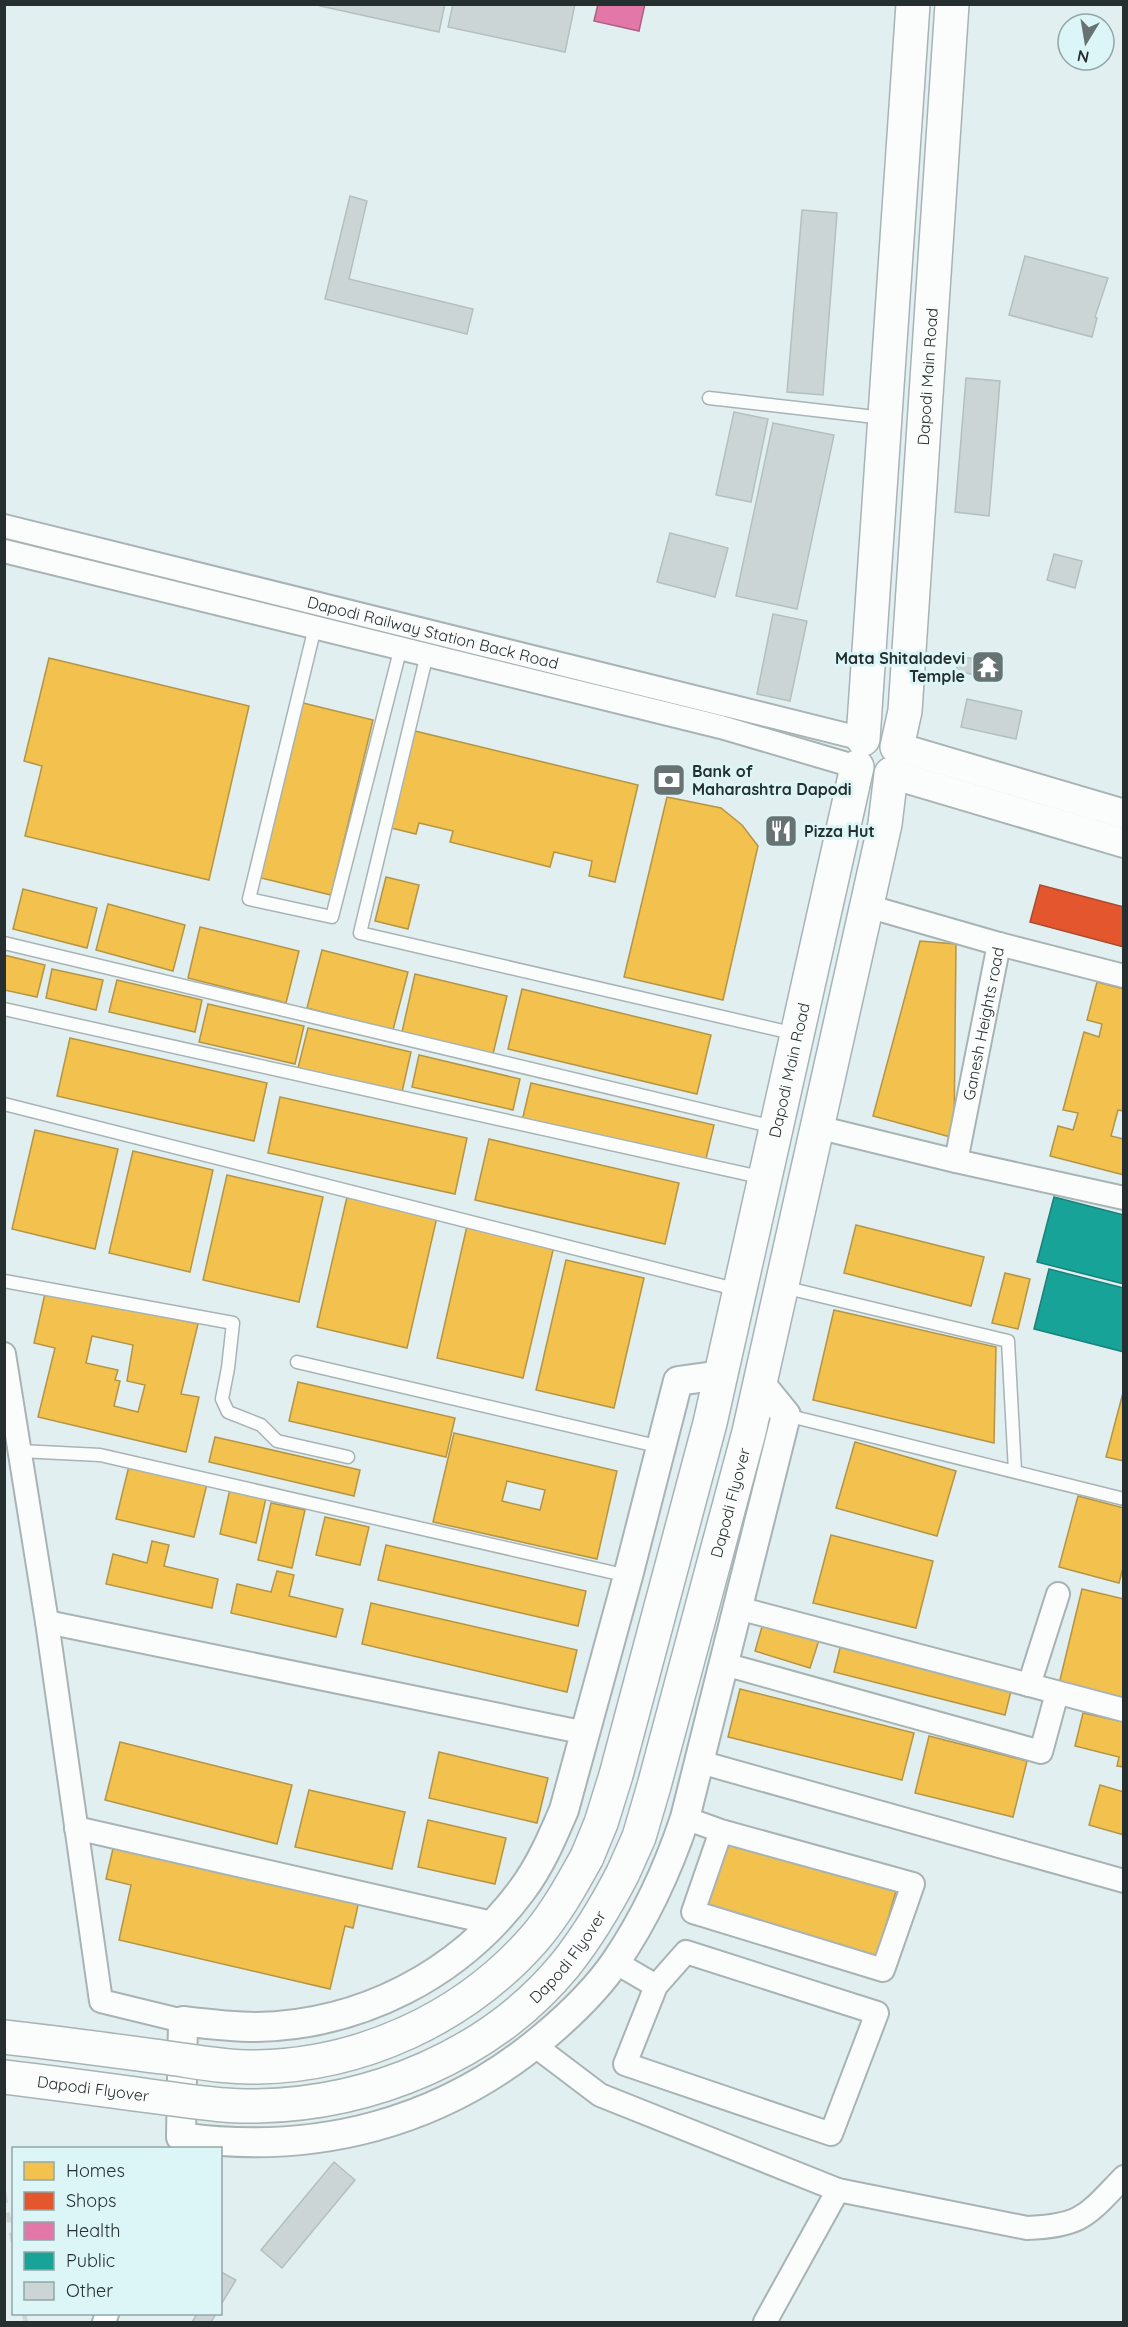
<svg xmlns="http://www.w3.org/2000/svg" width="1128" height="2327" font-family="Quicksand,sans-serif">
<rect width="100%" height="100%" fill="#e2eff0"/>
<g fill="#f2c14e" stroke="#b49545" stroke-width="1.5" fill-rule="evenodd">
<path d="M49 658 249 706 209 880 25 836 42 766 24 761Z"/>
<path d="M299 702 373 720 331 895 257 877Z"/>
<path d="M415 731 638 785 615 882 589 876 592 861 554 852 550 867 450 842 453 831 419 823 416 834 391 828Z"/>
<path d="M667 797 721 808 742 825 758 846 723 1000 624 977Z"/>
<path d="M386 877 419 885 408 929 375 921Z"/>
<path d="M23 889 97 908 87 948 13 929Z"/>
<path d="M108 904 185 925 173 971 96 950Z"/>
<path d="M200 927 299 951 286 1003 188 978Z"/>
<path d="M920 941 956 944 954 1138 873 1116Z"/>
<path d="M322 950 408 972 393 1030 307 1008Z"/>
<path d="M4 955 45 965 37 997 4 990Z"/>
<path d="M52 969 103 980 96 1010 46 998Z"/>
<path d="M415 974 507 996 493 1054 402 1032Z"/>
<path d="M117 980 202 1000 195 1032 109 1012Z"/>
<path d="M1097 982 1124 989V1111L1118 1110 1111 1136 1124 1139V1175L1050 1156 1058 1126 1073 1130 1078 1113 1063 1110 1084 1032 1099 1037 1102 1024 1087 1020Z"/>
<path d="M522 989 711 1035 697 1094 508 1049Z"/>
<path d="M208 1004 304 1026 295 1064 199 1042Z"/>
<path d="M308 1028 411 1052 402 1092 298 1068Z"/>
<path d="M70 1038 267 1083 254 1141 57 1096Z"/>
<path d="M419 1055 520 1079 513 1110 412 1087Z"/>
<path d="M531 1083 714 1125 705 1163 522 1121Z"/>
<path d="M280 1097 467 1138 455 1194 268 1153Z"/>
<path d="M35 1130 118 1149 95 1249 12 1229Z"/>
<path d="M489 1139 679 1183 665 1244 475 1200Z"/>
<path d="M133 1151 213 1170 190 1272 109 1253Z"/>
<path d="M227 1175 323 1197 299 1302 203 1280Z"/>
<path d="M347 1197 437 1217 407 1348 317 1327Z"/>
<path d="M856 1225 984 1257 971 1306 844 1273Z"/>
<path d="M467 1226 554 1246 523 1378 437 1358Z"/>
<path d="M566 1260 644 1278 614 1408 536 1390Z"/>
<path d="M1005 1273 1030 1279 1018 1329 992 1323Z"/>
<path d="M46 1289 198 1324 181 1394 199 1397 186 1452 38 1417 55 1348 34 1343ZM92 1336 133 1345 127 1381 145 1385 138 1412 114 1406 120 1381 115 1380 118 1370 86 1363Z"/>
<path d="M834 1310 996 1347 994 1443 813 1400Z"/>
<path d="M298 1382 455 1418 446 1457 289 1421Z"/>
<path d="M1124 1389V1461L1106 1457Z"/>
<path d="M454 1433 617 1471 597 1559 433 1522ZM507 1481 545 1490 540 1510 502 1501Z"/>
<path d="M215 1437 360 1470 354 1496 209 1462Z"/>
<path d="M855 1442 956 1471 937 1536 836 1508Z"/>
<path d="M129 1466 207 1484 194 1537 116 1519Z"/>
<path d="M230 1489 266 1498 256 1543 220 1534Z"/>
<path d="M1078 1496 1124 1508V1564L1119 1583 1059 1567Z"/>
<path d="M271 1503 305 1510 292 1568 258 1560Z"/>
<path d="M325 1517 369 1527 360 1565 316 1555Z"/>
<path d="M831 1535 933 1561 916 1628 813 1603Z"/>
<path d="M152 1541 169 1545 164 1566 218 1579 212 1608 106 1584 113 1554 147 1563Z"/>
<path d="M386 1545 586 1591 578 1626 378 1580Z"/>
<path d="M277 1571 294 1575 289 1596 343 1609 336 1637 231 1613 237 1584 271 1592Z"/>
<path d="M1082 1589 1124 1599 1123 1700 1059 1684Z"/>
<path d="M371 1603 577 1650 567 1692 362 1644Z"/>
<path d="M764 1620 820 1637 810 1668 755 1651Z"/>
<path d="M841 1644 1012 1687 1005 1715 834 1672Z"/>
<path d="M740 1689 914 1733 902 1780 728 1737Z"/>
<path d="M1083 1713 1124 1722V1767L1117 1766 1119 1757 1075 1746Z"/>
<path d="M929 1736 1027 1761 1013 1817 915 1793Z"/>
<path d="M120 1742 292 1785 277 1844 105 1800Z"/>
<path d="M439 1752 548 1778 537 1823 429 1798Z"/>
<path d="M1100 1785 1124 1792V1835L1089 1825Z"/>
<path d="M309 1790 405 1812 392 1869 295 1847Z"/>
<path d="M428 1820 506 1838 495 1884 418 1867Z"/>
<path d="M721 1834 897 1888 876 1959 700 1905Z"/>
<path d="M114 1844 359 1901 353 1928 345 1926 330 1989 119 1940 131 1885 106 1879Z"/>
</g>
<path fill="#e4572e" stroke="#ab4b2e" stroke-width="1.5" d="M1040 885 1124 907V947L1030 922Z"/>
<path fill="#e377a8" stroke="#aa6184" stroke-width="1.5" d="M598 4H645L639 31 594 21Z"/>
<g fill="#17a398" stroke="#1b8078" stroke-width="1.5">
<path d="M1054 1197 1124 1215V1284L1037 1262Z"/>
<path d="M1049 1269 1124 1288V1352L1034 1329Z"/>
</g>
<g fill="#cbd5d6" stroke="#b4bfbf" stroke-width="1.5">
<path d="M320 4H445L439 32 320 6Z"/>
<path d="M453 4H575L565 52 448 27Z"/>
<path d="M350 196 367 201 349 279 473 309 467 334 325 299Z"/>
<path d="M802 210 837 213 823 395 787 392Z"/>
<path d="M1025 256 1108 278 1095 317 1097 318 1092 337 1009 315Z"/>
<path d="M966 378 1000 381 989 516 955 512Z"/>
<path d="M734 412 768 419 751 502 716 495Z"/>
<path d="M773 423 834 435 797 609 736 596Z"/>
<path d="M670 533 728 548 715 597 657 582Z"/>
<path d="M1054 554 1082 561 1075 588 1047 580Z"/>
<path d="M773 614 807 621 790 701 757 694Z"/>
<path d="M959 656 979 660 976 675 956 671Z"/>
<path d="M967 699 1022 711 1016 739 961 727Z"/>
<path d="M334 2162 355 2180 282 2268 261 2250Z"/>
<path d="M221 2272 236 2280 220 2306V2273Z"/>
<path d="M197 2314H216L211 2322H192Z"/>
</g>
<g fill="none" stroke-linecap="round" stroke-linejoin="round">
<defs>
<g id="service">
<path d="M709 398 884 418"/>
<path d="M315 627 249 899 332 917 401 647"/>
<path d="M427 654 360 933 796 1034"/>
<path d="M4 943 774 1127"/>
<path d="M4 1009 764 1178"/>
<path d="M4 1104 739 1290"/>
<path d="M4 1281 233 1323 228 1368 222 1399 228 1412 261 1425 277 1441 348 1457"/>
<path d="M783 1287 1008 1341 1015 1471"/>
<path d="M297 1362 661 1447"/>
<path d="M786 1415 1124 1499"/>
<path d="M20 1451 100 1455 628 1576"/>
</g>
<g id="minor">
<path id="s1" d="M4 526 863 739"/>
<path d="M4 551 721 727 857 767"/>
<path d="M867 906 999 944"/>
<path d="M817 1127 956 1161 1124 1198"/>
<path id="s2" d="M956 1161 999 944 1124 976"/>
<path d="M4 1354 47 1622 101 2001 183 2021"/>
<path d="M738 1608 1124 1710"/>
<path d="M47 1622 586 1733"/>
<path d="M724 1664 1041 1752 1057 1693"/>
<path d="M1029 1685 1058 1594"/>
<path d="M700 1762 1124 1881"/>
<path d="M685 1818 721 1831 913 1884 883 1970 693 1912 721 1831"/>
<path d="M76 1828 492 1923"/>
<path d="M615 1962 656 1986 686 1952 877 2013 831 2134 625 2064 656 1986"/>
<path d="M534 2045 600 2095 838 2190 1027 2228C1083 2226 1087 2215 1124 2177"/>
<path d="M104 2322 107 2314"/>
<path d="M765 2322 838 2190"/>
</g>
<g id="tertiary">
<path d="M897 747 1124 814"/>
<path d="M891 774 1124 843"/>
<path d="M721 1375 678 1381 628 1576 564 1810C552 1838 540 1866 522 1890 459 1975 361 2025 256 2027 231 2027 207 2024 183 2021L181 2137C314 2156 441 2124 545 2036 571 2014 597 1989 616 1961 646 1917 668 1869 685 1818L786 1415 760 1383"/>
</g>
<g id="secondary">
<path d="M863 739 913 4"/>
<path id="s3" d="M897 747 905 711 952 4"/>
<path id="s4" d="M587 1857 601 1823 616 1775 710 1423 857 767"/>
<path id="s5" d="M623 1873 639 1837 654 1786 749 1432 885 824 891 774"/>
</g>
</defs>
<use href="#service" stroke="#a8b3b4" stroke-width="15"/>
<use href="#minor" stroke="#a8b3b4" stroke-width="26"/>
<use href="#tertiary" stroke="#a8b3b4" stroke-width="32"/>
<use href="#secondary" stroke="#a8b3b4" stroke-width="36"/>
<use href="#service" stroke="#fbfdfd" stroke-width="12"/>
<use href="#minor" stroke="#fbfdfd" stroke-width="22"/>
<use href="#tertiary" stroke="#fbfdfd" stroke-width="28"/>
<use href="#secondary" stroke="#fbfdfd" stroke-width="33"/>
<g stroke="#d0d5d5" stroke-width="4.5" stroke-dasharray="10 10" stroke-linecap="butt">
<path d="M4 2193 14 2248"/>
<path d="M24 2314 26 2322"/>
</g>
<defs>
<g id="secondary-bridge">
<path d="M4 2037C57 2043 109 2050 162 2057 193 2061 225 2068 257 2067 361 2065 463 2019 533 1940 555 1915 571 1886 587 1857"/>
<path id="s6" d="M4 2077C55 2083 106 2090 157 2097 190 2101 224 2107 257 2106 372 2104 491 2055 565 1965 588 1936 606 1906 623 1873"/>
</g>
</defs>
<use href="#secondary-bridge" stroke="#a8b3b4" stroke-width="36" stroke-linecap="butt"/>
<use href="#secondary-bridge" stroke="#fbfdfd" stroke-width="33"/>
</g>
<defs>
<symbol id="temple-square" viewBox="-11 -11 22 22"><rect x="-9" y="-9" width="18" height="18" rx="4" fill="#677273" stroke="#dcf5f6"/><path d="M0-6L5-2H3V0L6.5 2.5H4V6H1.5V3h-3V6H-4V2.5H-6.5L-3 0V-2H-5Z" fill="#fff"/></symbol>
<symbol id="bank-square" viewBox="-11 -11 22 22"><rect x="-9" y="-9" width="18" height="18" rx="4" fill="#677273" stroke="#dcf5f6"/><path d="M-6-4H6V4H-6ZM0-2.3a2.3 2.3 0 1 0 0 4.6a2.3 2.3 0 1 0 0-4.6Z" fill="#fff"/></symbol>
<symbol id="restaurant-square" viewBox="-11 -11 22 22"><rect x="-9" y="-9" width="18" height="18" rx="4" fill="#677273" stroke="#dcf5f6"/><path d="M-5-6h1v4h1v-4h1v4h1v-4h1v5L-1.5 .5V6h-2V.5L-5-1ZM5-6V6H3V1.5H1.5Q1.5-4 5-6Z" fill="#fff"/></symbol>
</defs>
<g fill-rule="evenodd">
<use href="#temple-square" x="969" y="648" width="38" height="38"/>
<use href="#bank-square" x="650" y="761" width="38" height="38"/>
<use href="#restaurant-square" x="762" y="812" width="38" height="38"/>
</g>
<g text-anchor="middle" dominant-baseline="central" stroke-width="6" stroke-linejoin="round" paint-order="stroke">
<g font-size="16" fill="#252f2f" stroke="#dcf5f6">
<text stroke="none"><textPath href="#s3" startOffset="372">Dapodi Main Road</textPath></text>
<text stroke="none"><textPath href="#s1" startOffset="442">Dapodi Railway Station Back Road</textPath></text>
<text stroke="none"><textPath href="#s2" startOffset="140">Ganesh Heights road</textPath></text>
<text stroke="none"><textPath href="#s4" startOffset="813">Dapodi Main Road</textPath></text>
<text stroke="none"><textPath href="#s5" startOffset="386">Dapodi Flyover</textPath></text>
<text stroke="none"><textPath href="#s6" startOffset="612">Dapodi Flyover</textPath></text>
<text stroke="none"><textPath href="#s6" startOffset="90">Dapodi Flyover</textPath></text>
</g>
<g font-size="16" font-weight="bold" fill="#252f2f" stroke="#dcf5f6" text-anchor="start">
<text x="965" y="658" text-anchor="end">Mata Shitaladevi<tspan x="965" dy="18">Temple</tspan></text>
<text x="692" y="771">Bank of<tspan x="692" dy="18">Maharashtra Dapodi</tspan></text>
<text x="804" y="831">Pizza Hut</text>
</g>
</g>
<rect width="1128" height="2327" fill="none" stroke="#252f2f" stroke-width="12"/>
<rect x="12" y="2147" width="210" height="168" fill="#dcf5f6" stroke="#93a6a6" stroke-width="1.5"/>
<rect x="24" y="2162" width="30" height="18" fill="#f2c14e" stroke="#93a6a6" stroke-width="1.5"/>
<text x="66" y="2177" font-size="18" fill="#252f2f">Homes</text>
<rect x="24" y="2192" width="30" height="18" fill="#e4572e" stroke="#93a6a6" stroke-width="1.5"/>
<text x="66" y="2207" font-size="18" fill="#252f2f">Shops</text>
<rect x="24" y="2222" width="30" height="18" fill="#e377a8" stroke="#93a6a6" stroke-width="1.5"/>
<text x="66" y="2237" font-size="18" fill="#252f2f">Health</text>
<rect x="24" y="2252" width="30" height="18" fill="#17a398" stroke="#93a6a6" stroke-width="1.5"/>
<text x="66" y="2267" font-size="18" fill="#252f2f">Public</text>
<rect x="24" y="2282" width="30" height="18" fill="#cbd5d6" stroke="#93a6a6" stroke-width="1.5"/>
<text x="66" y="2297" font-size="18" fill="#252f2f">Other</text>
<g transform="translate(1086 42) rotate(191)"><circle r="28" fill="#dcf5f6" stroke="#93a6a6" stroke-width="1.5"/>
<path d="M0-4.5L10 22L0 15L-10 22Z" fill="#677273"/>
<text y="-9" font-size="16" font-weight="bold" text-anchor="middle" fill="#252f2f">N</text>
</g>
</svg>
